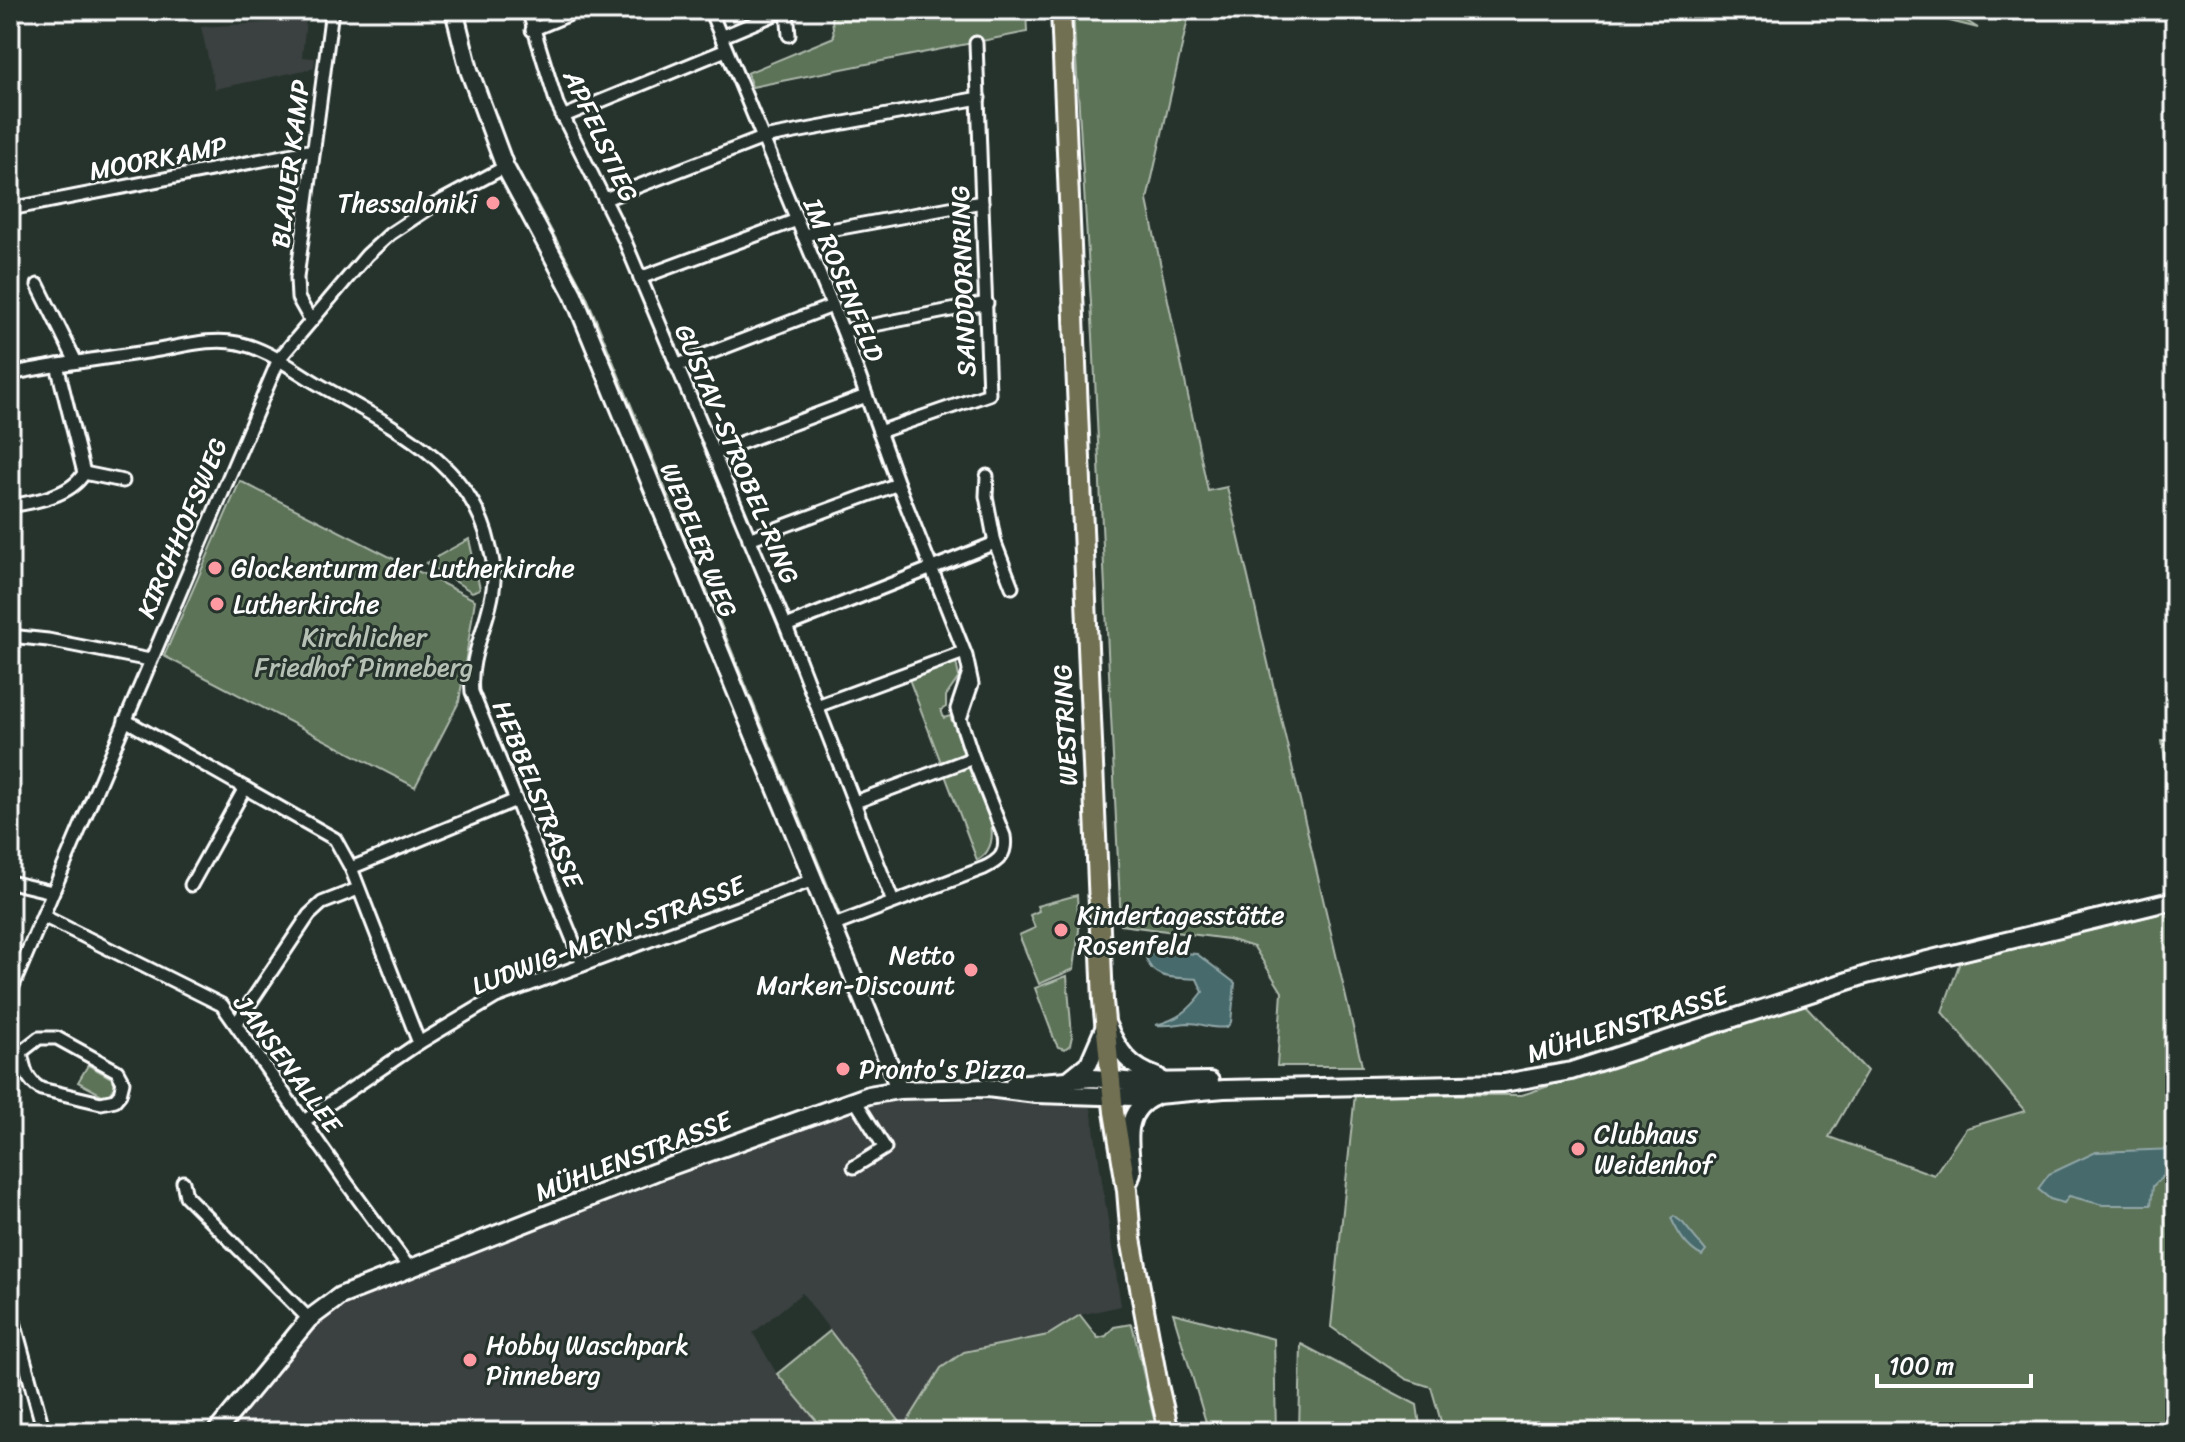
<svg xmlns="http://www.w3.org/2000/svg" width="2185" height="1442" font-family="Sriracha,sans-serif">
<rect width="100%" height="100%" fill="#26332d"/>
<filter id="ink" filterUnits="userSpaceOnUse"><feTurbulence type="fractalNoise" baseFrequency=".0125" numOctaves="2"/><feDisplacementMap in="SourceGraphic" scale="16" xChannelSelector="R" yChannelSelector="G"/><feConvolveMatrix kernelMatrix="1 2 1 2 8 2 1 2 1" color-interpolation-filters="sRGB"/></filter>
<g filter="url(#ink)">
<g fill="#3a413f">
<path d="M306 20 302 57 315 58 314 68 215 89 201 27Z"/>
<path d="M882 1101H1008L1086 1105 1091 1108 1121 1306 1080 1315 1048 1335 964 1352 941 1368 903 1428 802 1293 753 1333 777 1374 826 1432H241L233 1425 304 1337 331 1311 353 1299 856 1108Z"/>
</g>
<g fill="#5c7358" stroke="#aeb9ac" stroke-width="2">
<path d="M831 10H1026L1027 32 752 87 747 73 834 37Z"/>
<path d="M1073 10H1190L1147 200 1208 491 1227 487 1362 1066H1277L1282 992 1254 947 1228 939 1121 925 1093 336Z"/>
<path d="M1905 10H1949L1978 28Z"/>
<path d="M527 185 586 295 840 915 837 916 522 187Z"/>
<path d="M240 481 475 600 459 702 415 787 164 656Z"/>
<path d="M469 539 480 589 472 592 426 563Z"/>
<path d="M956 662 959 677 946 696V707L941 710 944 718 950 716 966 755 942 765 909 679Z"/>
<path d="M2175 737V823L2162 741Z"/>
<path d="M970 765C979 791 1010 843 977 860L945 775Z"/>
<path d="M1077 895 1079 930 1074 969 1039 984 1019 935 1035 928 1030 915 1039 911 1037 906Z"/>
<path d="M2175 910V1432H1444L1431 1387 1406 1379 1331 1327 1355 1094 1522 1095 1663 1048 1805 1005 1867 1071 1829 1137 1934 1175 1966 1128 2025 1111 1942 1012 1960 962Z"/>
<path d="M1067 976 1072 1036 1070 1045 1065 1049 1058 1047 1055 1041 1035 988Z"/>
<path d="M88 1065 113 1079 115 1086 109 1094 102 1095 78 1082Z"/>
<path d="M1173 1313 1274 1339 1276 1432H1209Z"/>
<path d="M1080 1315 1098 1338 1106 1336 1114 1327 1132 1324 1157 1432H826L777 1374 830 1331 904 1427 941 1368 964 1352 1048 1335Z"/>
<path d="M1301 1344 1417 1405 1421 1432H1299Z"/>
</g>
<g fill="#476b6c" stroke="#91a6a7" stroke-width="2">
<path d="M1156 951 1197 954 1235 983 1231 1022 1227 1027C1214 1030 1202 1023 1188 1023 1177 1024 1168 1026 1156 1025 1178 1019 1189 1011 1203 992L1197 979C1176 977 1153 981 1146 958Z"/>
<path d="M2175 1149V1174L2166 1173 2153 1186 2151 1205H2103L2069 1196 2064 1203 2050 1199 2038 1189 2049 1174 2096 1152Z"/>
<path d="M1674 1216 1683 1223 1706 1251 1702 1256C1686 1248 1678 1233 1671 1218Z"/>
</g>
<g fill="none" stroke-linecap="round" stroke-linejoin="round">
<defs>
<g id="street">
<path d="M528 10 557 104 624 239 786 626 859 815"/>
<path d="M710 10 843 331 898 484 966 656 972 684 960 719"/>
<path d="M787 10 789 35"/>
<path d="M532 30 580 10"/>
<path d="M721 37 785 10"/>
<path d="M562 117 726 50"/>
<path d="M605 199 763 138 979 98"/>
<path d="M10 209 314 150"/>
<path d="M803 235 982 202"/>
<path d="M640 278 797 220"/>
<path d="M38 285 76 362"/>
<path d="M311 321 298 298 297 278 332 10"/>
<path d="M843 331 987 303"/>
<path d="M676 366 832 306"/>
<path d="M10 374C57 364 106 358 153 351 180 347 211 337 238 343 268 349 292 369 318 384 385 423 470 459 489 544 492 555 495 568 494 580 492 618 468 654 472 692L583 965"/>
<path d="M879 432 989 394 976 43"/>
<path d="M714 453 866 396"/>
<path d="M84 473 123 481"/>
<path d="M10 506C34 502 71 496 84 473L57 365"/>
<path d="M749 539 898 484"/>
<path d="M995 543 1012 587"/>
<path d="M786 626 995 543 986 496 987 476"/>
<path d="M10 636 48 640 150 660"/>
<path d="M817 706 964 652"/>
<path d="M125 720 335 839 351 868 419 1043"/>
<path d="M855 802 973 758"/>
<path d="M861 820 893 902"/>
<path d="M351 868 516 800"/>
<path d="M10 882 52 892"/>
<path d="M191 885 245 788"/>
<path d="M43 916 222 1005 346 1182 410 1269"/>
<path d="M832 926 984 868C999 861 1007 854 1004 836L973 758 957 709 969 673"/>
<path d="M10 993 279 359 367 255 390 234 434 205 505 167"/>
<path d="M236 1024 309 915 322 903 358 889"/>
<path d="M39 1038H57L117 1071 123 1082 120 1094 115 1100 101 1103 41 1089C26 1080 24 1068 21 1052Z"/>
<path d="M304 1121 419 1043 496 997 813 880"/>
<path d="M854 1167 885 1148 858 1105"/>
<path d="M183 1182 186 1196 309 1319"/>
<path d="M10 1307 44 1432"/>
</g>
<g id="secondary">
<path d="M454 10 469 70 505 167 573 294 895 1078 898 1090"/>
<path d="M1107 1025C1119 1052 1130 1068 1158 1077"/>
<path d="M1068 1080 1089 1063 1106 1024"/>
<path d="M1014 1084 1093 1078 1136 1082 1210 1081"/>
<path d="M1130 1179 1132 1172C1129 1143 1122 1111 1154 1097"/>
<path d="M216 1432 309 1319 340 1296 655 1172 869 1095 898 1090 987 1088 1036 1094 1134 1097 1224 1089 1504 1083 1571 1071 1866 975 2175 900"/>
</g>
<path id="primary" d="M1061 10 1103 1001 1114 1112 1127 1190 1131 1239 1158 1385 1169 1432"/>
</defs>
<use href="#street" stroke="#fff" stroke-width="17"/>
<use href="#secondary" stroke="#fff" stroke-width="22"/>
<use href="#primary" stroke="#fff" stroke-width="24"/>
<use href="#street" stroke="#26332d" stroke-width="11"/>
<use href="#secondary" stroke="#26332d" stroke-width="16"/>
<use href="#primary" stroke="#716f52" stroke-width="18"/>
</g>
</g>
<g fill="#ff9aa2" stroke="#26332d" stroke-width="3">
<circle cx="493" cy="203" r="8"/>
<circle cx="215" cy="568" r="8"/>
<circle cx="217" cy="604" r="8"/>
<circle cx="1061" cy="930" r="8"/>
<circle cx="971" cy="970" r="8"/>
<circle cx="843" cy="1069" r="8"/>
<circle cx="1578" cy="1149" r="8"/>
<circle cx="470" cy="1360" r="8"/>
</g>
<g text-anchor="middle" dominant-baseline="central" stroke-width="6" stroke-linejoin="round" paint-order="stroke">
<g font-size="26" fill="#fff" stroke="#26332d">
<text transform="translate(601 136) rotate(65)">APFELSTIEG</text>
<text transform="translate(158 158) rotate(-11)">MOORKAMP</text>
<text transform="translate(290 164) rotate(-83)">BLAUER KAMP</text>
<text transform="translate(844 280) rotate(68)">IM ROSENFELD</text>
<text transform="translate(963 281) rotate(-92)">SANDDORNRING</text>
<text transform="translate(737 454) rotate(67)">GUSTAV-STROBEL-RING</text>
<text transform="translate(182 528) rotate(-67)">KIRCHHOFSWEG</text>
<text transform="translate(699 540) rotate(68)">WEDELER WEG</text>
<text transform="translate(1065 725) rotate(-93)">WESTRING</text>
<text transform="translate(538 794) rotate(68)">HEBBELSTRASSE</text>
<text transform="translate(608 935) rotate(-21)">LUDWIG-MEYN-STRASSE</text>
<text transform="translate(1627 1024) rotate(-17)">MÜHLENSTRASSE</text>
<text transform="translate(288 1064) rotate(54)">JANSENALLEE</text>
<text transform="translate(633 1156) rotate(-21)">MÜHLENSTRASSE</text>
</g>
<g font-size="26" fill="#fff" stroke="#26332d" text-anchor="start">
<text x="477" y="203" text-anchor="end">Thessaloniki</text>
<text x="231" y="568">Glockenturm der Lutherkirche</text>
<text x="233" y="604">Lutherkirche</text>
<text x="1077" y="915">Kindertagesstätte<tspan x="1077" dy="30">Rosenfeld</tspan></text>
<text x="955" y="955" text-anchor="end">Netto<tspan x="955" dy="30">Marken-Discount</tspan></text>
<text x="859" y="1069">Pronto's Pizza</text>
<text x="1594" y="1134">Clubhaus<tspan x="1594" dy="30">Weidenhof</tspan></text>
<text x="486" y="1345">Hobby Waschpark<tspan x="486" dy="30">Pinneberg</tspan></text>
</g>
<g font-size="26" fill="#b6c0b4" stroke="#26332d">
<text x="364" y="637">Kirchlicher<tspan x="364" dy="30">Friedhof Pinneberg</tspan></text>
</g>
</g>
<rect width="2185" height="1442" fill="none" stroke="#26332d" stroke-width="40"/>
<rect x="20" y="20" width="2145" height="1402" fill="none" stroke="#fff" stroke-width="3" filter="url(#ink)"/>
<path d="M1877 1374v12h154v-12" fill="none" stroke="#ffffff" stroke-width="4"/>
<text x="1889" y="1374" font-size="24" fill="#ffffff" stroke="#26332d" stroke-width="6" paint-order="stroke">100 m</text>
</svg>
